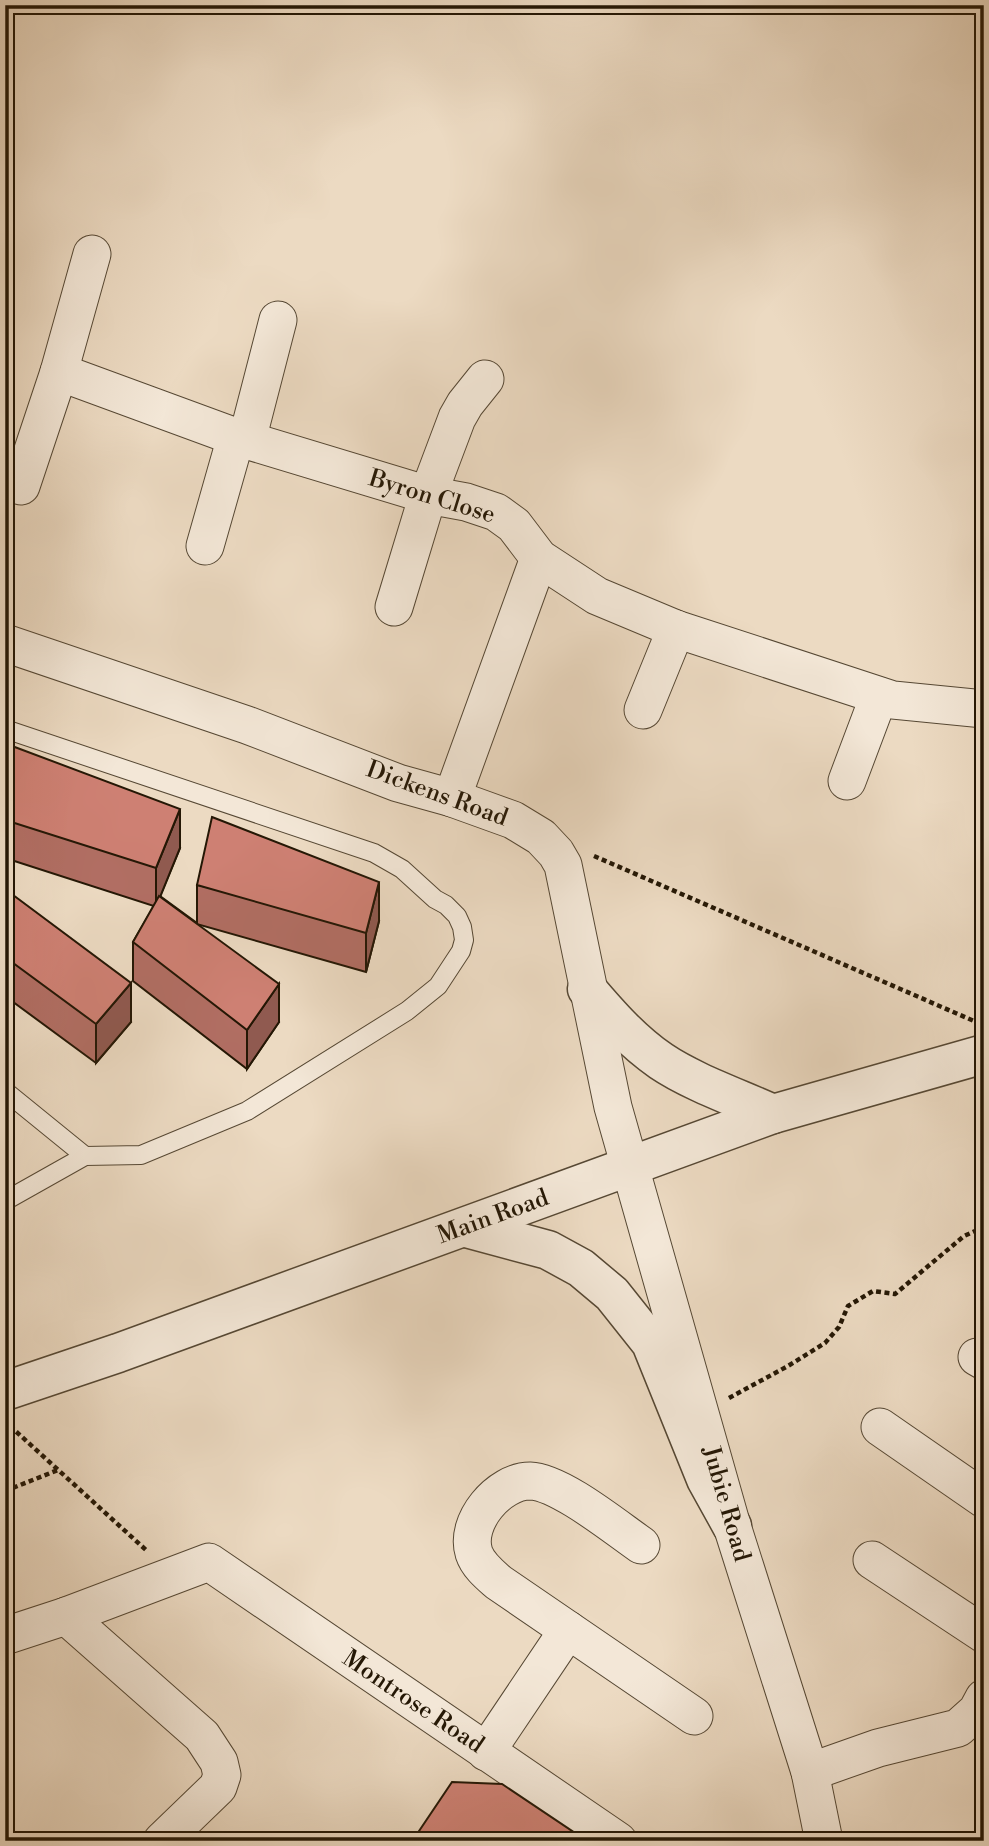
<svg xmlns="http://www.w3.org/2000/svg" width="989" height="1846" font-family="'Libre Bodoni',serif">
<rect width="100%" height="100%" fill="#ecdac2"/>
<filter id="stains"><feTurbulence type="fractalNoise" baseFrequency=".00286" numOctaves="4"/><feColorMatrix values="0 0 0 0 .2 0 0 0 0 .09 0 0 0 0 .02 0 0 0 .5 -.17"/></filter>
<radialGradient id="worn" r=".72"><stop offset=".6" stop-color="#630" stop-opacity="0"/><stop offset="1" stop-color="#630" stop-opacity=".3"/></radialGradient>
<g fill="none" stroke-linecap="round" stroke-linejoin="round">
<defs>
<g id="service">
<path d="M5 729 374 853 402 869 435 899 446 905 457 916 462 927 464 940 461 951 438 986 407 1011 247 1111 141 1155 85 1156 5 1201"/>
<path d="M5 1091 85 1156"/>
</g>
<g id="minor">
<path d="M59 372 236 437 428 495 466 502 496 512 514 525 539 558 597 596 676 629 893 700 984 709"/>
<path d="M247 440 278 320"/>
<path d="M21 486 59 372 92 254"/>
<path d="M205 546 236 437"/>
<path d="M394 607 428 495 457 418 465 404 485 379"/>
<path d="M5 643 247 725 398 783 452 798 513 820 541 837 556 853 563 865 613 1107 732 1526 810 1772 824 1841"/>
<path d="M643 710 676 629"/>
<path d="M847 781 879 696"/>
<path d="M452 798 539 558"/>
<path d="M977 1357 984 1361"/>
<path d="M880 1427 984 1499"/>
<path d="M641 1545C615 1527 560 1482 530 1481 499 1481 464 1522 474 1553 478 1565 489 1574 498 1582L694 1716"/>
<path d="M872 1560 984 1634"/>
<path d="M66 1616 202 1736 219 1762 222 1775 218 1787 162 1841"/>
<path d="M5 1636 66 1616 209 1562 618 1841"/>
<path d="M486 1752 568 1630"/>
<path d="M810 1772 878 1748 958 1728 977 1711 984 1698"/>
</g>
<g id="tertiary">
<path d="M587 989C610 1016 632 1041 661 1061 692 1082 738 1098 773 1114"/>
<path d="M466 1228 548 1250 581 1268 612 1294 651 1343 706 1479 732 1526"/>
<path d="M5 1391 118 1353 773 1114 984 1054"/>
</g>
</defs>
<use href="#service" stroke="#564834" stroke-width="20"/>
<use href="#minor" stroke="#564834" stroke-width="39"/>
<use href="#tertiary" stroke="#564834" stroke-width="41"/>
<g stroke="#241705" stroke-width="4.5" stroke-dasharray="5 3.5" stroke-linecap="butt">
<path d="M594 856 974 1021"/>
<path d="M729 1398 788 1366 825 1343 839 1327 848 1306 873 1291 895 1294 964 1236 984 1227"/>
<path d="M10 1426 146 1550"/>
<path d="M5 1491 58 1470"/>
</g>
<use href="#service" stroke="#f3e7d7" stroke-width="18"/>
<use href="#minor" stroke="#f3e7d7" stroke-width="37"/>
<use href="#tertiary" stroke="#f3e7d7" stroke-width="38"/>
</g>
<g fill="#b16e63" stroke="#241705" stroke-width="2">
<path d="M5 767 180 848 160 896 197 923V885L379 921 366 972 197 924 279 1022 247 1069 133 981V942L154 906 5 858Z"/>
<path d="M5 889 131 1022 96 1063 5 996Z"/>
</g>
<g fill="#905a50" stroke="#241705" stroke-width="2">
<path d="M180 809V848L156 907V868Z"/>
<path d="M379 882V921L366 972V933Z"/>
<path d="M131 983V1022L96 1063V1024Z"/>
<path d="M279 984V1022L247 1069V1030Z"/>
</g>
<g fill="#ce8073" stroke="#241705" stroke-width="2">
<path d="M12 746 180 809 156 868 5 820V767Z"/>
<path d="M212 817 379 882 366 933 197 885Z"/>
<path d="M5 889 131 983 96 1024 5 957Z"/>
<path d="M159 896 279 984 247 1030 133 942Z"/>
<path d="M452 1782 502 1784 575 1833 572 1841 413 1840Z"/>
</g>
<g text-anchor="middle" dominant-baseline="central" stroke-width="5" stroke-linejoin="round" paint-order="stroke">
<g font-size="24" fill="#241705" stroke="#f3e7d7">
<text transform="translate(432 497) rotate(17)">Byron Close</text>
<text transform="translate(437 794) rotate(20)">Dickens Road</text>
<text transform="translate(493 1217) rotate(-20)">Main Road</text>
<text transform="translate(726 1504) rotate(74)">Jubie Road</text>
<text transform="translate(413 1702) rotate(34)">Montrose Road</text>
</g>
</g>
<rect width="989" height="1846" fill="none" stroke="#ecdac2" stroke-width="28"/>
<rect x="7" y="7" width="975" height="1832" fill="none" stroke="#241705" stroke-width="3.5"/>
<rect x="14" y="14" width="961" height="1818" fill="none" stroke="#241705" stroke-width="2"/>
<rect width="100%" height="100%" filter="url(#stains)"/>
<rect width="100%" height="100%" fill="url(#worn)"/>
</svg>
